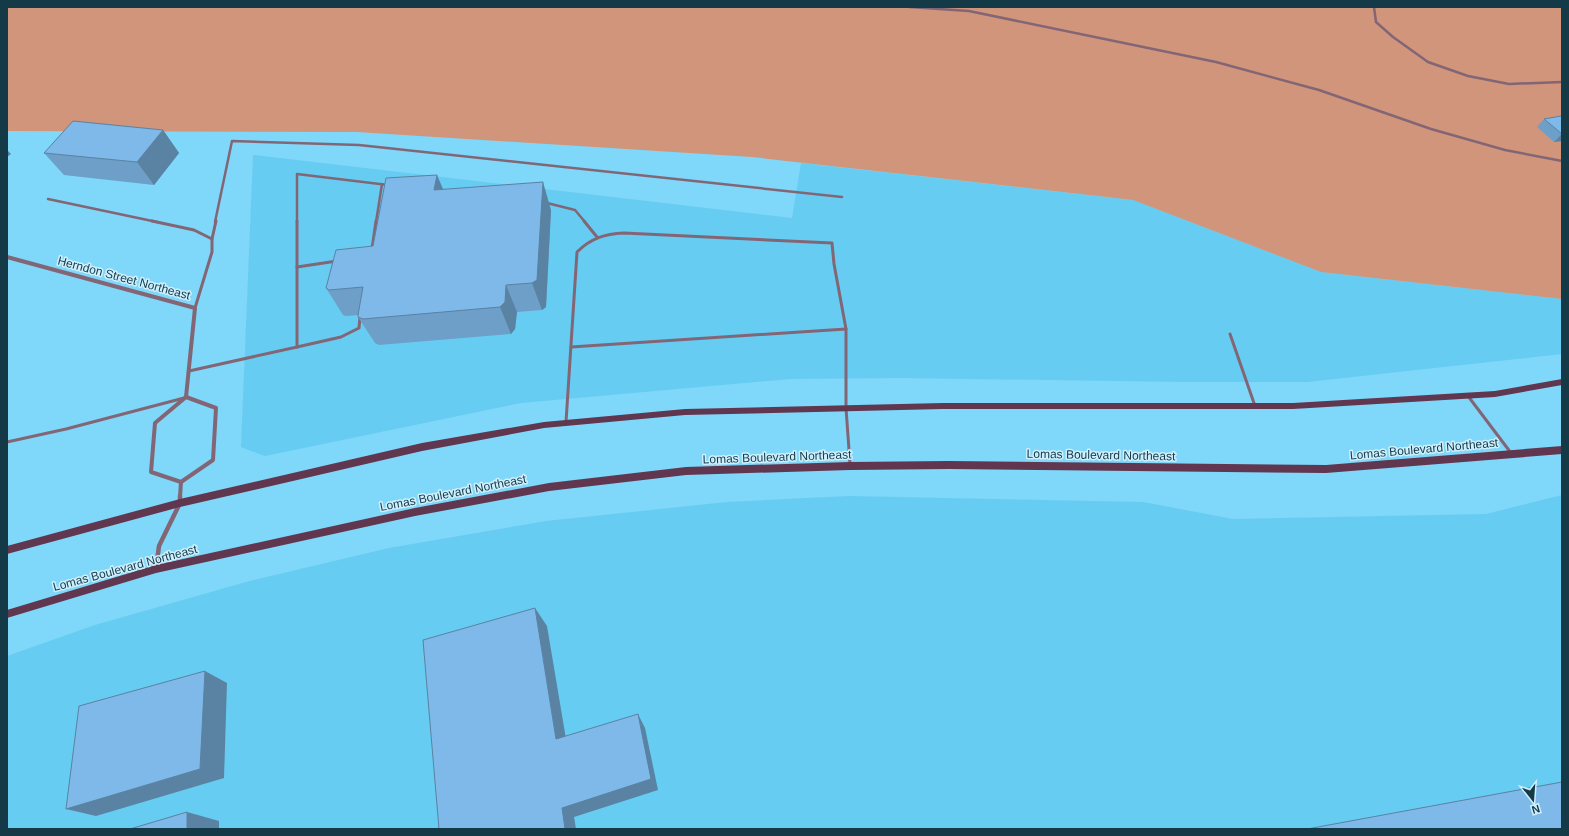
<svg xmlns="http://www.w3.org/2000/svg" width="1569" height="836" font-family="Arial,sans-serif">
<rect width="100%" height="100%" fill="#7fd7f9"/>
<g fill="#67ccf1">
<path d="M253 155 792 218 801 163 1133 200 1321 272 1562 299V354L1307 382H1186L901 378 790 379 521 403 265 456 241 447Z"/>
<path d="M1562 495V829H7V656L95 625 246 582 389 548 546 521 727 502 849 496 1143 502 1233 519 1486 514Z"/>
</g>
<path fill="#d1957b" d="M7 7H1562V299L1321 272 1133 200 752 157 357 132 7 131Z"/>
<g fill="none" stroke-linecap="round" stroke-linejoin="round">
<g stroke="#836676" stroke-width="2.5">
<path d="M909 7 969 11 1216 62 1319 90 1431 129 1505 150 1562 161"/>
<path d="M1374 7 1376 22 1393 37 1428 62 1468 76 1509 84 1562 82"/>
<path d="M48 199 157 222"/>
<path d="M547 203 575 210 585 222"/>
<path d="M215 222 232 141 359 145 842 197"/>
<path d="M297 222V174L388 185"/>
<path d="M376 222 382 184"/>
</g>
<g stroke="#836676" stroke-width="3">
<path d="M152 221 194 230 212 239V252L195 308"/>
<path d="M584 221 597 237"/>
<path d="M212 239 216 221"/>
<path d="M372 249 376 221"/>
<path d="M297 267 337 261"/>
<path d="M1230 334 1255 406"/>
<path d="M297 347 341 337 359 328 360 317"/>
<path d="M571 347 846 329"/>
<path d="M189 371 297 347V221"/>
<path d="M1468 396 1511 453"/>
<path d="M566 422 577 252C591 238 605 234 624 233L832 243 834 264 846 329V408L850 464"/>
<path d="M7 442 66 429 184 398"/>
</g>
<g stroke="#836676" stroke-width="4">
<path d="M7 257 195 308 186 397 155 423 151 472 181 482"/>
<path d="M181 482 213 460 216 408 186 397"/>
<path d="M180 497 181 482"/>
</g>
<path stroke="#836676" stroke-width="4.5" d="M156 569 159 546 180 503V496"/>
<g fill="#60374f" fill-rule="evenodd">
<path d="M1562 379V385L1495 397 1293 409H943L685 415 544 428 422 451 180 507 7 554V546L180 499 422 443 544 422 685 409 943 403H1293L1495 391Z"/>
<path d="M1562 446V454L1326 473 949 469 850 470 686 475 549 491 415 516 156 573 7 618V610L156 565 415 508 549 483 686 467 850 462 949 461 1326 465Z"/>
</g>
</g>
<g fill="#6d9fc8">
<path d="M1562 117V141L1554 142 1537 127 1544 119Z"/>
<path d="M163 130 179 153 154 185 64 175 44 153Z"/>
<path d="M443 190 551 210 546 307 542 310 517 312 515 329 511 334 379 345 375 343 358 317V315L346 316 343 315 326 288 373 246Z"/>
</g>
<g fill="#5982a3">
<path d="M163 130 179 153 154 185 137 162Z"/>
<path d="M1562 134V141L1554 142Z"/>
<path d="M7 150 11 154 7 157Z"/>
<path d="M437 175 449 203 434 190Z"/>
<path d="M543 182 551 210 546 307 542 310 532 283Z"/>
<path d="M506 285 517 312 515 329 511 334 500 307Z"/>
<path d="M535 608 547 626 568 751 556 739Z"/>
<path d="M205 671 227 683 224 778 96 816 66 809Z"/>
<path d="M638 714 645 728 658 790 574 817 576 829H565L562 808Z"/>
<path d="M187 812 219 821V829H187Z"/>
</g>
<g fill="#7fb9e9" stroke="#5982a3">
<path d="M1561 116 1562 117V134L1544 119Z"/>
<path d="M73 121 163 130 137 162 44 153Z"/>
<path d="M437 175 434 190 543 182 537 280 532 283 506 285 505 302 500 307 363 319 358 317V315L363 287 329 290 326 288 336 250 373 246 386 178Z"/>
<path d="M535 608 556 739 638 714 651 779 562 808 565 829H439L423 640Z"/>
<path d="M205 671 200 769 66 809 79 706Z"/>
<path d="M1562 782V829H1307Z"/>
<path d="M187 812V829H130Z"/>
</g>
<g text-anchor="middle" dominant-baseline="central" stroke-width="3" stroke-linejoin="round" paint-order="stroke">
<g font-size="12" fill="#143a48" stroke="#cff0fe">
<text transform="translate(124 278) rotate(15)">Herndon Street Northeast</text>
<text transform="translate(1424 449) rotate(-5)">Lomas Boulevard Northeast</text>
<text transform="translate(1101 455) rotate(1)">Lomas Boulevard Northeast</text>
<text transform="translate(777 457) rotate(-2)">Lomas Boulevard Northeast</text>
<text transform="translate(453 493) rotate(-11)">Lomas Boulevard Northeast</text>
<text transform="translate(125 568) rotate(-15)">Lomas Boulevard Northeast</text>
</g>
</g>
<rect width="1569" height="836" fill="none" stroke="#143a48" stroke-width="16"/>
<g transform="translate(1533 800) rotate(163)" stroke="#cff0fe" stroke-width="3" paint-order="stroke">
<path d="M0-3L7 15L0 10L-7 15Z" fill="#143a48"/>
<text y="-6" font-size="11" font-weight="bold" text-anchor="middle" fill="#143a48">N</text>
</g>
</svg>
